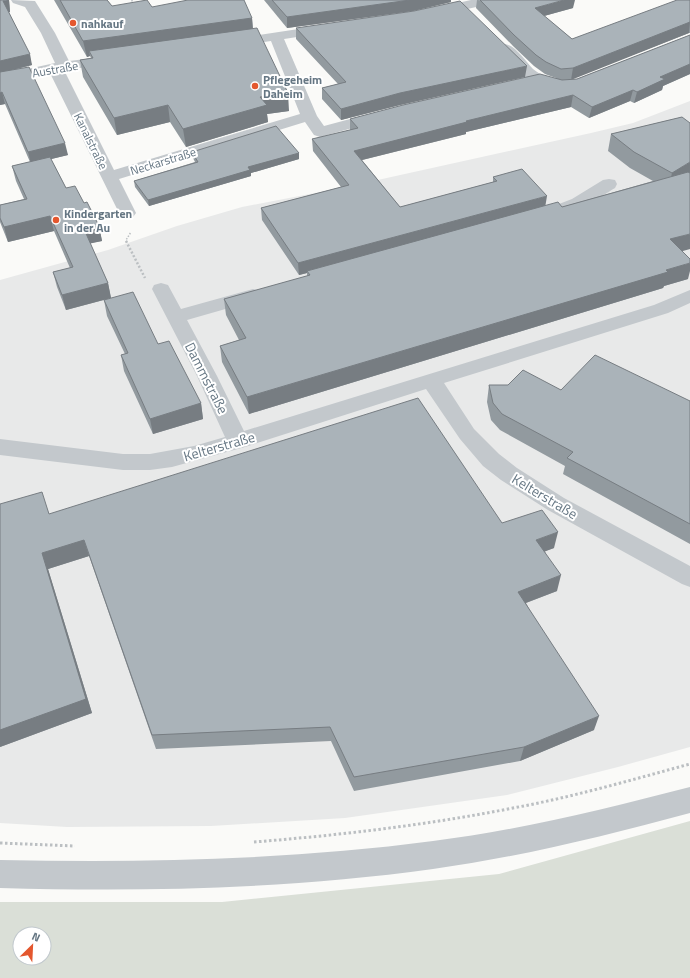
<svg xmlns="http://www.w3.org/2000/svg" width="690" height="978" font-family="'Titillium Web',sans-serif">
<rect width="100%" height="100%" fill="#fafaf8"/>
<path fill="#e8e9e9" d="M690 101V747L618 767 507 795 345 818 211 826 67 827 0 823V280L108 250 177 226 242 207 346 187 591 133 633 123Z"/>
<path fill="#dadfd7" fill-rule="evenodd" d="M690 821V978H0V902H222L499 874ZM20 934H44V958H20Z"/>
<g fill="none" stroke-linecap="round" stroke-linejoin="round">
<g stroke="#bbbfc2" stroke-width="1.5" stroke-dasharray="1.5 1.5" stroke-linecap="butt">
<path d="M132 0V6"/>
<path d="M127 242 126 240 131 232"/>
</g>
<path stroke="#bbbfc2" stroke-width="2.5" stroke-dasharray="2 2" stroke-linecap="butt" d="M126 241 145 278"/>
<g stroke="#bbbfc2" stroke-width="3" stroke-dasharray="2.5 2.5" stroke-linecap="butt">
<path d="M254 842C341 835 427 825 513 808 573 797 631 780 690 764"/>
<path d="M0 843 75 846"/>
</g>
<g fill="#c3c8cc" fill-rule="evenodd">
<path d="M11 0 35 1 55 33 69 61 111 56 116 57 118 60 116 63 111 64 64 70 114 170 300 114 271 41 232 47 227 46 225 43 227 40 232 39 325 25 330 26 332 29 330 32 284 39 317 116 324 126 380 111 385 113 388 116 385 119 320 137 314 135 305 122 119 179 136 213 133 217 127 218 121 217 50 73 0 83V75L55 63 41 33 25 7 13 3Z"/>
<path d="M471 0H496L494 3 436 16 431 15 429 12 431 9Z"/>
<path d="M505 44C516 46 525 61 533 69 543 77 553 80 565 83L567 86 565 89C539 96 511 68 498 48L500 45Z"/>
<path d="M609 179 615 180 617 184 615 188C598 198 566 222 546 217L543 213 546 209 572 199 603 180Z"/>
<path d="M161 283 168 285 181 309 253 289 260 291 262 295 260 299 187 320 217 376 244 431 654 305 690 290V303L668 313 444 383 474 429 499 454 517 468 564 498 690 566V587L682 584 548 510 501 480 483 466 460 439 426 389 245 447 172 467 150 470H123L0 455V439L123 454H150L194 446 225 437 197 376 152 289 154 285Z"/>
</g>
<path fill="#c3c8cc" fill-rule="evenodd" d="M690 787V813C605 836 520 857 433 869 289 889 145 892 0 888V860C145 863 289 860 433 841 520 830 605 809 690 787Z"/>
</g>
<g fill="#929a9f">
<path d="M0 0H9L10 12H9L32 65 17 69 68 155 51 159 66 188 84 203 99 226 102 241 90 243 108 283 111 298 66 310 57 287 53 272 70 268 54 231 8 242 0 222V205L24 199 16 181 12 166 30 162 5 104 0 105Z"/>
<path d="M54 0H107L112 6 152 7 252 18 253 28 289 111 267 114 268 122 186 147 170 122 117 135 83 77 80 60 91 58 90 56 87 57Z"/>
<path d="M264 0H451V2L413 11 287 28Z"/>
<path d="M477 0 573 8 544 16 572 39 690 0V33H689L571 79H577L690 35V74L663 86 662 90 634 103 630 101 589 118 571 107 466 132V134L362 160 400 207 493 182V177L545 206 562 207 653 181 630 168 608 151 611 134 682 117V251L688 279 664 286 663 288 249 414 222 362 220 346 239 340 226 315 224 299 307 276V273L299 275 262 220 261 208 341 187 313 151 312 139 350 130V119L556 78 545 74 534 66 513 46 476 8Z"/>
<path d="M296 28 525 77 400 105 341 120 322 99V88L338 84 296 39Z"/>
<path d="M192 152 299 153V159L251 173V176L149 206 135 187 134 181 195 162 193 158Z"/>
<path d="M104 300 158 344 201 403 203 419 153 434 124 371 121 355 125 354 107 316Z"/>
<path d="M489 385 561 390 690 401V544L563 474 565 466 500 430 491 420 487 402Z"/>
<path d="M49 514 502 523 554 548 545 551 557 591 526 603 594 730 520 761 354 791 331 741 156 749 89 556 48 569 92 713 0 747Z"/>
</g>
<g fill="#777d82">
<path d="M7 0H9L10 12H6L3 1Z"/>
<path d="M410 0H451V2L413 11 287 28V17Z"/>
<path d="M564 0H575L573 8 533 19 535 8Z"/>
<path d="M252 18 253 33 89 51 90 56 87 57 83 41Z"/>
<path d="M690 22 689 33 571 80 573 68Z"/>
<path d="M30 54 32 65 0 73V61Z"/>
<path d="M690 64V74L663 86 662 90 634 103 637 92 660 77Z"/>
<path d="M527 66 525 77 400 105 341 120V109L400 93Z"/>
<path d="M633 90 630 101 589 118 592 107Z"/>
<path d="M2 92 5 104 0 105V93Z"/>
<path d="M288 93 289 111 267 114 268 122 186 147 183 129 260 97Z"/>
<path d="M573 95 571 107 466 132V134L354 162V151L466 121Z"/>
<path d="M168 105 170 122 117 135 114 118Z"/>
<path d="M65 143 68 155 31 164 28 152Z"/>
<path d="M299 153V159L251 173V176L149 206 148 200 248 167Z"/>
<path d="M690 162V175L668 190 672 173Z"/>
<path d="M547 196 545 208 307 271V273L299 275 298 263Z"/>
<path d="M50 216 54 231 8 242 4 227Z"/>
<path d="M99 226 102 241 88 244 84 229Z"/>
<path d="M690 234V249L665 256 670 239Z"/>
<path d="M690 263V271L688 279 664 286 663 288 249 414 247 397Z"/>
<path d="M108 283 111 298 66 310 62 295Z"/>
<path d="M201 403 203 419 153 434 150 419Z"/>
<path d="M558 532 554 548 533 556 536 540Z"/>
<path d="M84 540 89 556 48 569 92 713 0 747V730L42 553Z"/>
<path d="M561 575 557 591 515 607 518 592Z"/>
<path d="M599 716 594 730 520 761 524 747Z"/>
</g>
<g fill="#aab3b9" stroke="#777d82">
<path d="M0 0H7V1H3L30 54 0 61Z"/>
<path d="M60 0H107L112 6 147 0 152 7 188 0H244L252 18 83 41Z"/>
<path d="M272 0H410L287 17Z"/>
<path d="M480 0H564L535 8 572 39 677 0H690V22L573 68 561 69 546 62 536 55 514 35Z"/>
<path d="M460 1 527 66 400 93 341 109 322 88 346 82 296 28 414 11Z"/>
<path d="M257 28 288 93 260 97 267 105 183 129 168 105 114 118 80 60 93 58 89 51Z"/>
<path d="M690 35V64L660 77 665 79 637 92 633 90 592 107 573 95 466 121 467 122 354 151 400 207 497 181 493 177 522 169 547 196 298 263 261 208 349 185 312 139 358 128 350 119 403 105 540 74 562 80 577 79Z"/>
<path d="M29 67 65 143 28 152 2 92 0 93V72Z"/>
<path d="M682 117 690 123V162L672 173 634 152 611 134Z"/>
<path d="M276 126 299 153 248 167 250 170 148 200 134 181 198 162 192 152Z"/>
<path d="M50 157 66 188 75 186 84 203 87 202 99 226 84 229 108 283 62 295 53 272 73 267 50 216 4 227 0 218V205L27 199 12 166Z"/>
<path d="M688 172 690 173V234L670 239 690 259V263L666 270 668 272 247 397 220 346 246 338 224 299 310 275 307 271 558 202 562 207Z"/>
<path d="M133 292 158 344 169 341 201 403 150 419 121 355 128 353 104 300Z"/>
<path d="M595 355 690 401V524L567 458 573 452 502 414 493 403 489 385H508L523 370 561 390Z"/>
<path d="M418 398 502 523 542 510 558 532 536 540 561 575 518 592 599 716 524 747 354 777 330 727 152 735 84 540 42 553 86 699 0 730V504L42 492 49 514Z"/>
</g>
<g fill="#e4572e" stroke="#fff" stroke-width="1.5">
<circle cx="73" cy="23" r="4"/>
<circle cx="255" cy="86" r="4"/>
<circle cx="56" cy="220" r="4"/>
</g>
<g text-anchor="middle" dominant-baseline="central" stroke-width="4" stroke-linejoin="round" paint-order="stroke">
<g font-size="12" font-weight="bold" fill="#657683" stroke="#fff" text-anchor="start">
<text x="81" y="23">nahkauf</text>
<text x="263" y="79">Pflegeheim<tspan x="263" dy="14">Daheim</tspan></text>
<text x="64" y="213">Kindergarten<tspan x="64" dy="14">in der Au</tspan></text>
</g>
<g font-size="12" fill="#657683" stroke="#fff">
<text transform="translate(55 69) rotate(-10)">Austraße</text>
<text transform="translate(91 141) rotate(64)">Kanalstraße</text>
<text transform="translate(163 161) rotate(-17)">Neckarstraße</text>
</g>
<g font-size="14" fill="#657683" stroke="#fff">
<text transform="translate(207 378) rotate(63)">Dammstraße</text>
<text transform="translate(219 446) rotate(-16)">Kelterstraße</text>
<text transform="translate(545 496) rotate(31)">Kelterstraße</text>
</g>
</g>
<g transform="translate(32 946) rotate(24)"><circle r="19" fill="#ffffff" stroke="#c1c8cd"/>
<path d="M0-3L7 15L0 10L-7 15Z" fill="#e4572e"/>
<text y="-6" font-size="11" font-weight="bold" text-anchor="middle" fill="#657683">N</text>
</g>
</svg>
